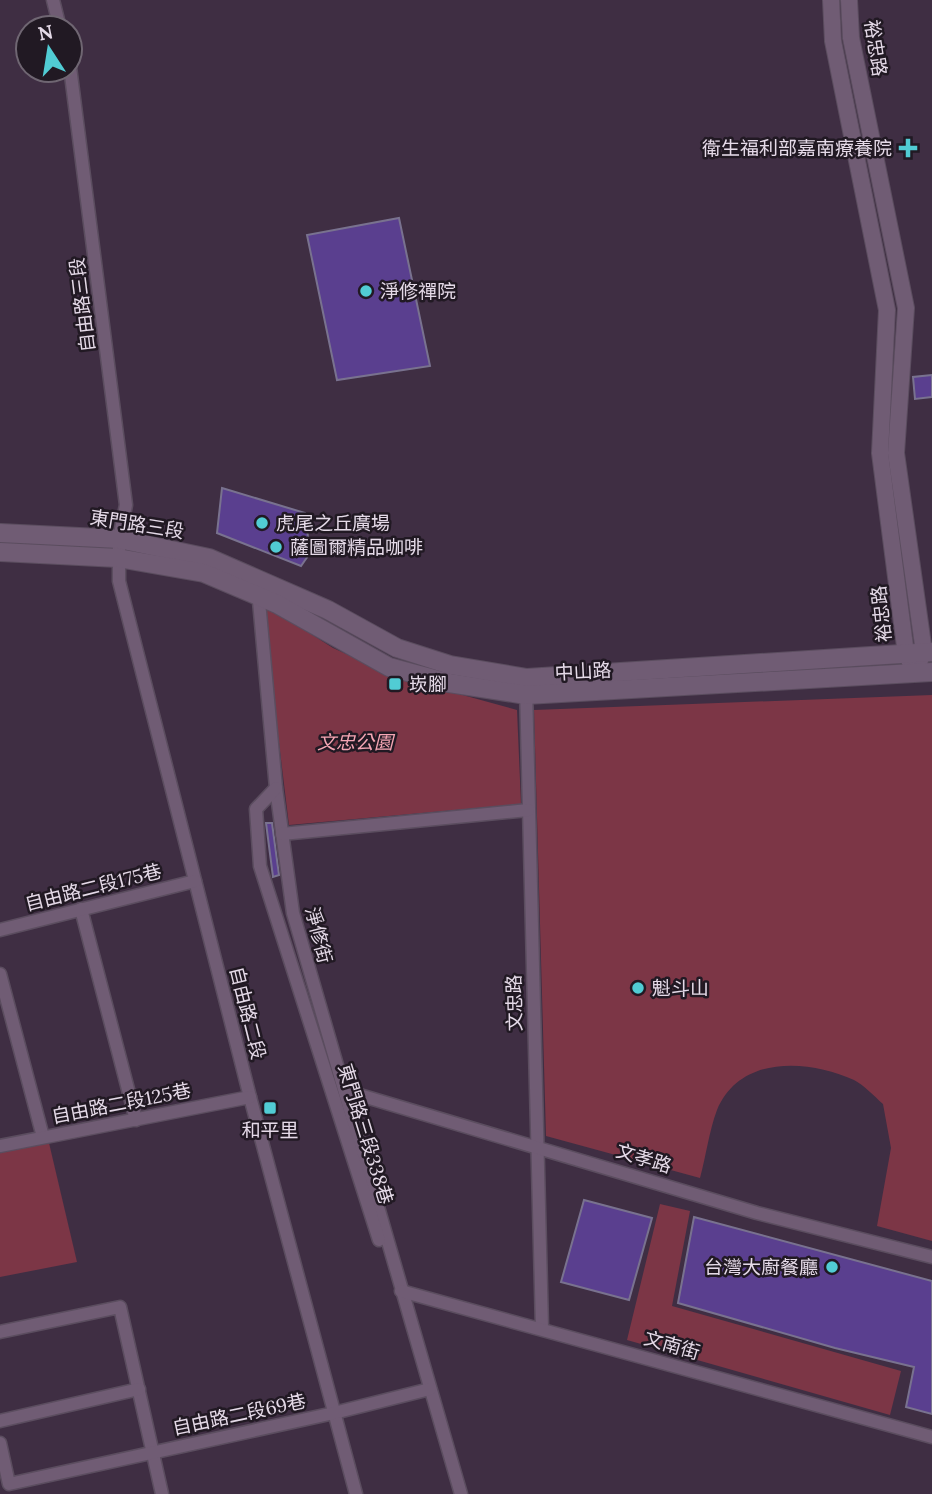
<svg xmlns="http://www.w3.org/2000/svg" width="932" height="1494" font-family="Lora,'Noto Sans TC',serif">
<rect width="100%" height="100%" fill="#3f2e43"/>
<g fill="#7c3646">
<path d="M262 603 333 648 397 677 517 710 521 804 289 825Z"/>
<path d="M932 695V1241L877 1226 891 1148 883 1104C874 1096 864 1085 854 1080 808 1059 740 1055 717 1110 709 1131 706 1156 700 1178L546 1136 534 710Z"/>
<path d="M49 1143 77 1262 0 1277V1151Z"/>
<path d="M660 1204 690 1211 672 1306 901 1371 890 1415 627 1340Z"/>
</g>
<g fill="#5a3f8f" stroke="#79728f" stroke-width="2">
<path d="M399 218 430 366 337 380 307 235Z"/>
<path d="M932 375V397L915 399 913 377Z"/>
<path d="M222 488 305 513 310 553 301 566 217 533Z"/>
<path d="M266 823H272L279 875 273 877Z"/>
<path d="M584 1200 652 1218 629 1300 561 1282Z"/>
<path d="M694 1217 932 1281V1414L906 1407 914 1367 835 1348 678 1303Z"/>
</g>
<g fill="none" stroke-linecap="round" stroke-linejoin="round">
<defs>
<g id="minor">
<path d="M53 0 60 28"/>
<path d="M70 67 126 505 119 539V581L250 1097 356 1494"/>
<path d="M258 590 276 788 293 913 461 1494"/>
<path d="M526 688 542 1328"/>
<path d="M276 788 256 809 260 866 379 1240"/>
<path d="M282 834 528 810"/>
<path d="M81 909 136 1120"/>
<path d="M0 930 195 881"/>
<path d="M0 974 43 1137"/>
<path d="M346 1091 757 1213 932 1257"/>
<path d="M0 1146 250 1097"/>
<path d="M401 1291 932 1437"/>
<path d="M0 1332 120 1307 162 1494"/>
<path d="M0 1421 139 1389"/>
<path d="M0 1443 9 1484 334 1413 430 1389"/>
</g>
<g id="tertiary">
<path d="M831 0 833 41 887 310 880 453 906 654 911 664"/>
<path d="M849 0 851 38 906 308 896 453 924 652 914 672"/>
</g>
<g id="secondary">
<path d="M0 533 119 539 209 558 328 610 397 648 450 665 527 678 932 652"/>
<path d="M0 552 118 558 204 573 277 604 389 667 449 683 526 695 932 672"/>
</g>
</defs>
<use href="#minor" stroke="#5b4d5f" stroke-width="15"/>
<use href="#tertiary" stroke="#5b4d5f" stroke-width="18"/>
<use href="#secondary" stroke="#5b4d5f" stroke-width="20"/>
<use href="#minor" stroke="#705c74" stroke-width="12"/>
<use href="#tertiary" stroke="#705c74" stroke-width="16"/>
<use href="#secondary" stroke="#705c74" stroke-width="18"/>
</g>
<g fill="#51ccd4" stroke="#211923" stroke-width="2.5">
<path d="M904.5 137.5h7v7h7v7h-7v7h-7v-7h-7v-7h7z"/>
<circle cx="366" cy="291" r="7"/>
<circle cx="262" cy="523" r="7"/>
<circle cx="276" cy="547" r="7"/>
<rect x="388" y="677" width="14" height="14" rx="3.5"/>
<circle cx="638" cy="988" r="7"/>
<rect x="263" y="1101" width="14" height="14" rx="3.5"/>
<circle cx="832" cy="1267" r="7"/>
</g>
<g text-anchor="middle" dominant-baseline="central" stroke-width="5" stroke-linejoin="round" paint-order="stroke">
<g font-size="19" fill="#e5dae8" stroke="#211923">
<text transform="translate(876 48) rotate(81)">裕忠路</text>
<text transform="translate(82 305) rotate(-97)">自由路三段</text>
<text transform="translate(137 524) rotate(9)">東門路三段</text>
<text transform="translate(881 614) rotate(-96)">裕忠路</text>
<text transform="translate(583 671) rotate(-3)">中山路</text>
<text transform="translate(93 887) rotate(-14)">自由路二段175巷</text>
<text transform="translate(319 935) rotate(76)">淨修街</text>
<text transform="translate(514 1003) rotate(-91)">文忠路</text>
<text transform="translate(248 1013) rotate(76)">自由路二段</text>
<text transform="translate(121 1103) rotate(-11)">自由路二段125巷</text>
<text transform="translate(366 1134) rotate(73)">東門路三段338巷</text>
<text transform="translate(644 1158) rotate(17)">文孝路</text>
<text transform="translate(672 1345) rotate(16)">文南街</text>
<text transform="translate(239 1414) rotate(-12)">自由路二段69巷</text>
</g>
<g font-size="19" fill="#e5dae8" stroke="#211923" text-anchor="start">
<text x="892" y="148" text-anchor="end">衛生福利部嘉南療養院</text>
<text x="380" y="291">淨修禪院</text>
<text x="276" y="523">虎尾之丘廣場</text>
<text x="290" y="547">薩圖爾精品咖啡</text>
<text x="409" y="684">崁腳</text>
<text x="652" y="988">魁斗山</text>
<text x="270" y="1130" text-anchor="middle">和平里</text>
<text x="818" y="1267" text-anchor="end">台灣大廚餐廳</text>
</g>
<g font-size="19" font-style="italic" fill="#f5a6b4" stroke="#211923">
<text x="355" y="742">文忠公園</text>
</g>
</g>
<g transform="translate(49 49) rotate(348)"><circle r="33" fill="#211923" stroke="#6f6672" stroke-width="2"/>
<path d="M0-5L12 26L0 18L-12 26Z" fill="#51ccd4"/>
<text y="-10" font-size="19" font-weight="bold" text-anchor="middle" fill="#e5dae8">N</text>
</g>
</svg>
